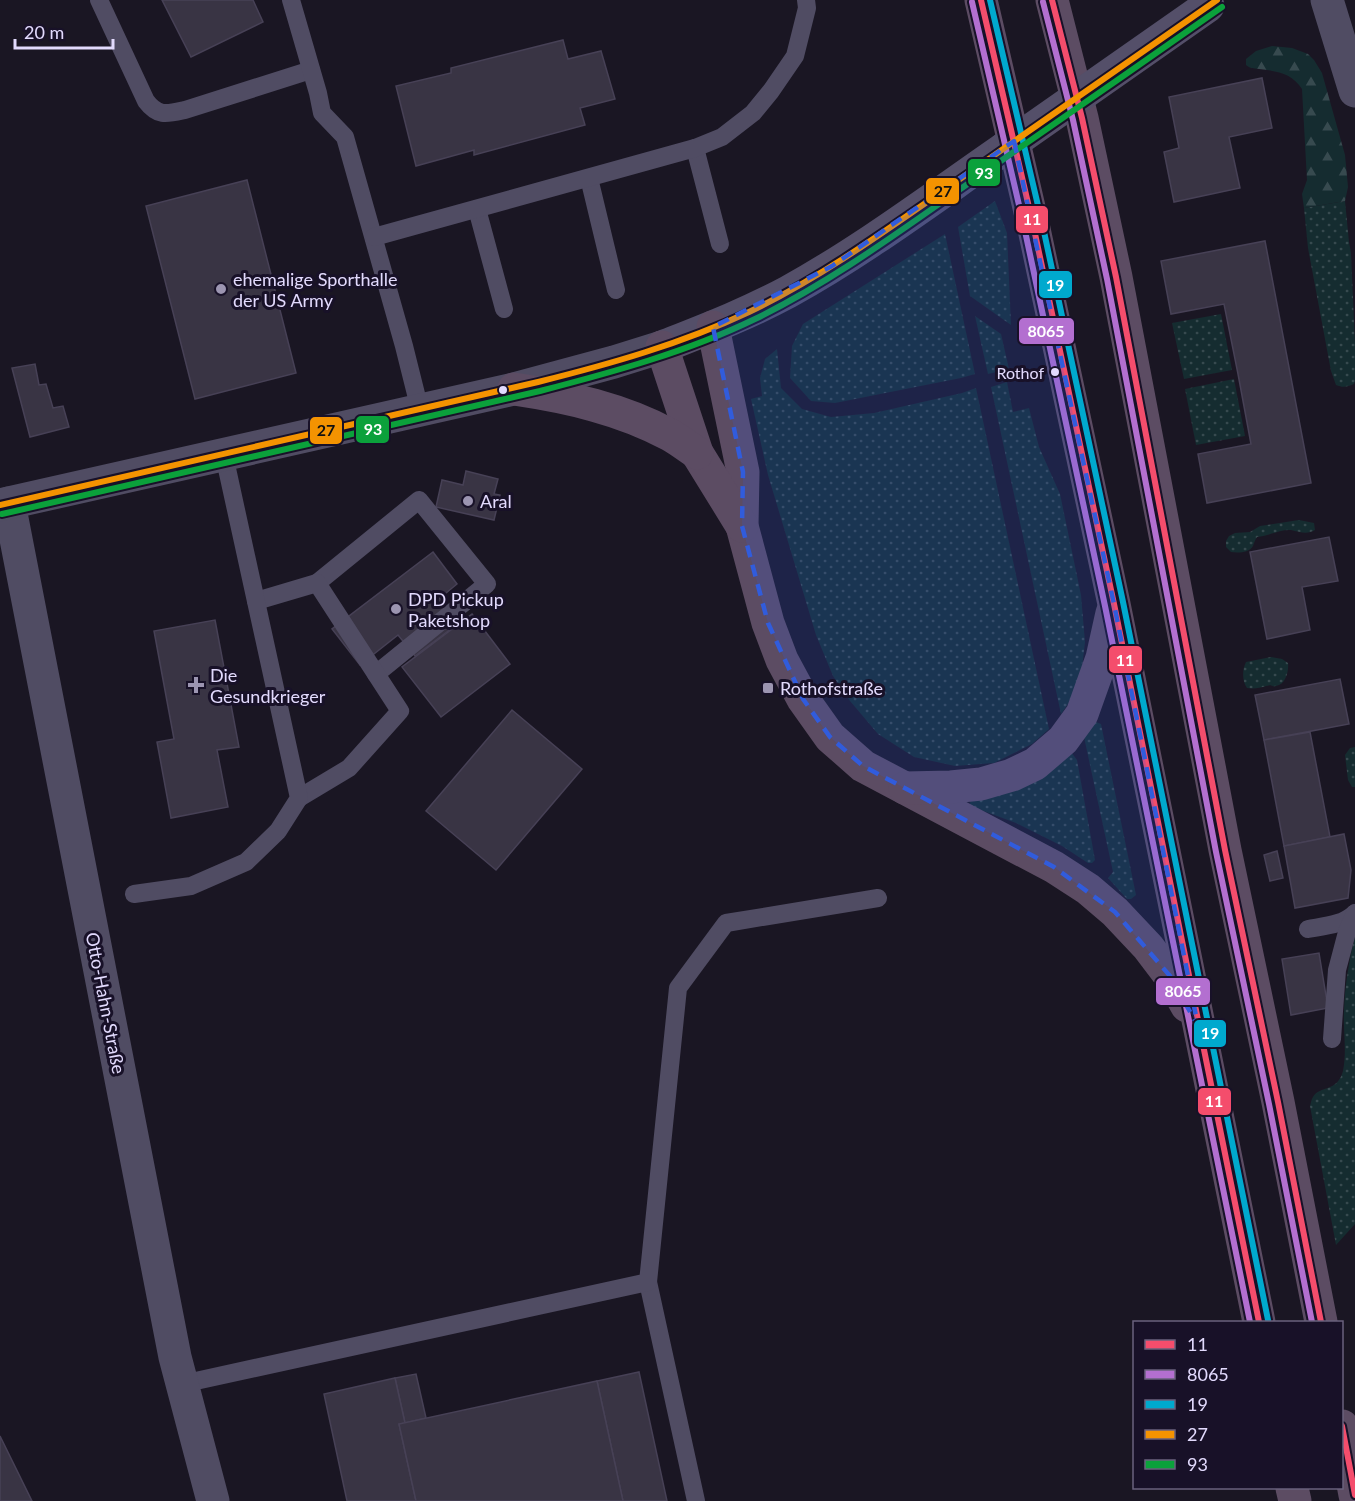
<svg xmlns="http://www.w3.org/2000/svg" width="1355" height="1501" font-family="Lato,sans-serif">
<defs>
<pattern id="grass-dots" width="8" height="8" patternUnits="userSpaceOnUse" patternTransform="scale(1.5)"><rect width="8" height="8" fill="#152c30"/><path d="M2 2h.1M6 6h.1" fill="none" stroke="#374a4f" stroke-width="1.8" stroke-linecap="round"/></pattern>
<pattern id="forest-firs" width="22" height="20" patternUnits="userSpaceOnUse" patternTransform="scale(1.5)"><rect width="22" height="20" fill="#152c30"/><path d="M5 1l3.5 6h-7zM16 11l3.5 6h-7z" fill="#374a4f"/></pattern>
</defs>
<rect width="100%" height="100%" fill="#1a1623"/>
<g fill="url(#grass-dots)">
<path d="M995 201 1007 233 1011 325 970 296 958 227Z"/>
<path d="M1345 201 1349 242 1351 253 1355 344V381L1354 384C1347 387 1343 388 1336 385L1331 371 1308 248 1304 208Z"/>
<path d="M945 234 975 374 961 378 835 403 811 401 790 378 792 346 803 324Z"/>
<path d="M1221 314 1232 370 1184 379 1172 323Z"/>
<path d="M975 316 1001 334 1009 369 988 374Z"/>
<path d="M777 349 781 388 802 409 831 417 874 413 962 393 976 388 1049 729 1032 744 994 763 955 766 914 757 878 734 850 701 833 676 816 635 768 475 751 399 762 396 760 378 765 359Z"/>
<path d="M1234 379 1245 436 1196 445 1185 389Z"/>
<path d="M1007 382 1013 412 1029 408 1039 447 1060 494 1081 595 1085 642 1082 668 1075 694 1061 714 991 387Z"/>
<path d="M1299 520 1314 523 1315 530C1307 535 1300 532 1291 530 1281 529 1268 536 1257 537 1255 540 1254 543 1253 546 1249 553 1238 553 1231 552L1226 547V541L1229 536 1235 533 1250 532 1260 526Z"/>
<path d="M1271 657 1282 659 1288 663C1289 670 1286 685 1276 686 1268 687 1275 684 1266 686 1260 688 1254 689 1247 688 1242 681 1242 670 1246 662Z"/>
<path d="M1096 722 1101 724 1136 895 1131 899H1127L1108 878 1113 872 1084 737Z"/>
<path d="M1355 747V787H1352L1348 780 1345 755 1350 748Z"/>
<path d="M1071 752 1077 760 1095 860 1092 863H1088L1062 846 1016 823 970 806V803L971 799Z"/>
<path d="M1355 936V1224L1336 1245 1310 1106C1311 1103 1311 1100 1313 1097 1320 1085 1337 1093 1343 1071 1347 1051 1343 1031 1344 1010 1345 986 1349 960 1355 936Z"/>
</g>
<path fill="url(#forest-firs)" d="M1272 46 1292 48 1308 54 1314 60 1322 73 1345 155 1348 187 1345 201 1304 208 1302 194 1307 180 1302 89C1292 73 1277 71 1259 69 1253 68 1251 69 1246 65V59L1256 51Z"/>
<g fill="#393444" stroke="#474156" stroke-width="1.5">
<path d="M162 0H253L263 22 191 57Z"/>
<path d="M563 40 568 59 601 51 615 99 580 108 585 125 474 155V150L416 166 396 86 451 73V68Z"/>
<path d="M1262 78 1272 128 1229 137 1240 188 1174 202 1164 152 1179 148 1169 97Z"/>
<path d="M247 180 296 373 195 399 146 206Z"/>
<path d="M1265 241 1311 483 1207 503 1198 454 1251 444 1238 374 1224 304 1171 314 1161 261Z"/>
<path d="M35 364 39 385 46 384 53 408 63 406 69 427 30 437 12 368Z"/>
<path d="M466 471 498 479 494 494 500 495 494 520 436 507 442 480 463 485Z"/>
<path d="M1329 537 1338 581 1302 587 1310 630 1267 639 1250 552Z"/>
<path d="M433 552 457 584 440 598 460 622 415 656 398 635 360 665 332 629Z"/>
<path d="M472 614 510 664 441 717 402 667Z"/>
<path d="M215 620 239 747 217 750 228 807 171 818 157 742 174 739 154 631Z"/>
<path d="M1340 679 1349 724 1264 740 1255 695Z"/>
<path d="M512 710 582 769 496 870 426 811Z"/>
<path d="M1310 732 1330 837 1284 846 1264 740Z"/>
<path d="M1344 834 1351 870 1348 898 1295 908 1284 846Z"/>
<path d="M1277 851 1283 878 1270 881 1264 855Z"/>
<path d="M1319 953 1328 1008 1291 1015 1282 959Z"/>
<path d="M639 1372 667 1501H623L597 1381Z"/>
<path d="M416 1374 426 1418 405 1423 395 1378Z"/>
<path d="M395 1378 405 1423 399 1424 416 1501H347L324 1394Z"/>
<path d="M597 1381 623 1501H416L399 1424Z"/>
<path d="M0 1436 32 1501H0Z"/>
</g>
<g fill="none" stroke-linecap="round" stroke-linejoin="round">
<g stroke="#504c63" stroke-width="18">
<path d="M99 0 146 101C158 117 167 114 185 110L311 70"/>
<path d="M291 0 318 93 322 113 345 137 404 346 420 410"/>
<path d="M695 148 720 244"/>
<path d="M589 178 616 290"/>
<path d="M477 209 504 309"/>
<path d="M374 237 695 148 722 137 753 113 771 91 795 56 807 8 806 0"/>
<path d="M317 583 419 500 487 584 376 674"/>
<path d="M256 601 317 583 400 711 349 768 299 798"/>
<path d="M134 894 191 886 246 862 278 831 299 798 224 455"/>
<path d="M1308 929C1324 926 1343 925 1355 913"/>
<path d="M1332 1039 1337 970 1347 932 1355 913"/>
<path d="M648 1282 696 1501"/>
<path d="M182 1384 648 1282 678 988 726 923 878 898"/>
</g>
<g stroke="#504c63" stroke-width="33">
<path d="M1327 0 1355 91"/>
<path d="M9 503 175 1357 213 1501"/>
</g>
<path stroke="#504c63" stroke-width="33" d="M0 505 514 389 614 362 662 347"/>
<path stroke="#544f69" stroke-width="33" d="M662 347C705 330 747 314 788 292 864 250 934 197 1005 148"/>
<g stroke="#5c4c63" stroke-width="33">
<path d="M981 0 1034 229 1114 604 1259 1322"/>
<path d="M1052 0 1082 118 1116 277 1225 850 1278 1102 1321 1322"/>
<path d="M713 327 743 472 742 526 768 623 782 660 803 699 830 737 863 766 1054 867 1088 889 1115 912 1148 947 1170 976 1187 1006"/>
<path d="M662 347 697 453 742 526"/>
<path d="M514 389C568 397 622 409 670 435 679 440 688 447 697 453"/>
<path d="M905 788 951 787 981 784 1012 775 1035 764 1063 740 1082 714 1102 658 1112 613"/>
<path d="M1342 1426 1355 1495"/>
<path d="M1292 1488 1295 1501"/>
</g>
<path stroke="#544f69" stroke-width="33" d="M1005 148 1208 6"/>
<defs>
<g id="bus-1">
<path d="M981 0 1034 229 1114 604 1259 1322"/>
<path d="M1052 0 1082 118 1116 277 1225 850 1278 1102 1321 1322"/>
<path d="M1342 1426 1355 1495"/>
</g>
<g id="bus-2">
<path d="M972 2 1025 231 1105 606 1250 1322"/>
<path d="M1043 2 1073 120 1107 279 1216 852 1269 1104 1312 1322"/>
</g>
<path id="bus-3" d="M990 0 1043 227 1123 602 1268 1320"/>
<path id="bus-4" d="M0 505 538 382C610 364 681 344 749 312 824 276 892 226 960 179 1045 119 1131 60 1217 0"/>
<path id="bus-5" d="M2 514 540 391C613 372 687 352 755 319 831 282 900 231 969 183 1053 125 1138 66 1222 7"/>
</defs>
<use href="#bus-1" stroke="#181128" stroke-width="10"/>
<use href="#bus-2" stroke="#181128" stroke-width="10"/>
<use href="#bus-3" stroke="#181128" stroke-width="10"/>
<use href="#bus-4" stroke="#181128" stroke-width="10"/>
<use href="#bus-5" stroke="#181128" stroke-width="10"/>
<use href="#bus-1" stroke="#f44d6c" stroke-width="6"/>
<use href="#bus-2" stroke="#b36fd0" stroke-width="6"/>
<use href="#bus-3" stroke="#00a9ce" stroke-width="6"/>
<use href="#bus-4" stroke="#f49301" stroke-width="6"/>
<use href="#bus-5" stroke="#0ba13b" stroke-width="6"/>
</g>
<path fill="#315cdc" fill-opacity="0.2" stroke="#315cdc" stroke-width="4.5" stroke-dasharray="12 8" stroke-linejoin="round" d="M1014 141 1114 604 1198 1026 1170 976 1115 912 1054 867 863 766 830 737 803 699 768 623 742 526 743 472 713 327 832 266Z"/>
<g fill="#9c95b1" stroke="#181128" stroke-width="2">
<circle cx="221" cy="289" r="6"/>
<circle cx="468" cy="501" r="6"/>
<circle cx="396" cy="609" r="6"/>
<path d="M193 676h6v6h6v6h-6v6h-6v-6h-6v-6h6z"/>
<rect x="762" y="682" width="12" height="12" rx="3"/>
</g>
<g fill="#e2dafd" stroke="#181128" stroke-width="2">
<circle cx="1055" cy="372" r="5"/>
<circle cx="503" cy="390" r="5"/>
</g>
<g text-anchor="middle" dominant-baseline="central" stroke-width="6" stroke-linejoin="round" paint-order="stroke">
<g font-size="16" fill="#e2dafd" stroke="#181128" text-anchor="end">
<text x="1044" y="372">Rothof</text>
</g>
<g font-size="18" fill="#e2dafd" stroke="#181128" text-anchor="start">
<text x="233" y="279">ehemalige Sporthalle<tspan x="233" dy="21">der US Army</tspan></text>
<text x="480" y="501">Aral</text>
<text x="408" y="599">DPD Pickup<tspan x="408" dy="21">Paketshop</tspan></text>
<text x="210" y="675">Die<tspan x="210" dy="21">Gesundkrieger</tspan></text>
<text x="780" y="688">Rothofstraße</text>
</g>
<g font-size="18" fill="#e2dafd" stroke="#181128">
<text transform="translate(106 1003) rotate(79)">Otto-Hahn-Straße</text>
</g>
</g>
<g stroke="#181128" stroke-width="2">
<rect x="967" y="158" width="34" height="29" rx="6" fill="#0ba13b"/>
<rect x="925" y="177" width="35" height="28" rx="6" fill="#f49301"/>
<rect x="1015" y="205" width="34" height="29" rx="6" fill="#f44d6c"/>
<rect x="1038" y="270" width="35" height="29" rx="6" fill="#00a9ce"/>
<rect x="1018" y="317" width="57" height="28" rx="6" fill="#b36fd0"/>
<rect x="355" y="415" width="35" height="29" rx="6" fill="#0ba13b"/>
<rect x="309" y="416" width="34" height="29" rx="6" fill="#f49301"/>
<rect x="1108" y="645" width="35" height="29" rx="6" fill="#f44d6c"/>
<rect x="1155" y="977" width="56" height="29" rx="6" fill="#b36fd0"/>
<rect x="1193" y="1019" width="34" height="29" rx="6" fill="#00a9ce"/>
<rect x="1197" y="1087" width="35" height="29" rx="6" fill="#f44d6c"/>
</g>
<g font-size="16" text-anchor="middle" font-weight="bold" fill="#fff">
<text x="984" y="179">93</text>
<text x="1032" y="225">11</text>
<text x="1055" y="291">19</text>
<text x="1046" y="337">8065</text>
<text x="373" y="435">93</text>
<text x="1125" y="666">11</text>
<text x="1183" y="997">8065</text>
<text x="1210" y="1039">19</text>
<text x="1214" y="1107">11</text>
</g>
<g font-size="16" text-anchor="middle" font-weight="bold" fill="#111">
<text x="943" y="197">27</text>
<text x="326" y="436">27</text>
</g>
<rect x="1133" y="1321" width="210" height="168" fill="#181128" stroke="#69617d" stroke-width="1.5"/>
<rect x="1145" y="1340" width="30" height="9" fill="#f44d6c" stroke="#69617d" stroke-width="1.5"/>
<text x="1187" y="1351" font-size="18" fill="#e2dafd">11</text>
<rect x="1145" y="1370" width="30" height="9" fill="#b36fd0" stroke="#69617d" stroke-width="1.5"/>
<text x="1187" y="1381" font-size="18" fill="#e2dafd">8065</text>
<rect x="1145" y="1400" width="30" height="9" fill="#00a9ce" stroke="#69617d" stroke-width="1.5"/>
<text x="1187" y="1411" font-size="18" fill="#e2dafd">19</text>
<rect x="1145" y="1430" width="30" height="9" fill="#f49301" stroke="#69617d" stroke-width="1.5"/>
<text x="1187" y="1441" font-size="18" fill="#e2dafd">27</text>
<rect x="1145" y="1460" width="30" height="9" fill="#0ba13b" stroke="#69617d" stroke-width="1.5"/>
<text x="1187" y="1471" font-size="18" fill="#e2dafd">93</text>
<path d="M15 39v9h98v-9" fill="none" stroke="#e2dafd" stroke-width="3"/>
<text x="24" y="39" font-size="18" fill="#e2dafd" stroke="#181128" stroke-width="4.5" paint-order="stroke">20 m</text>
</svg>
